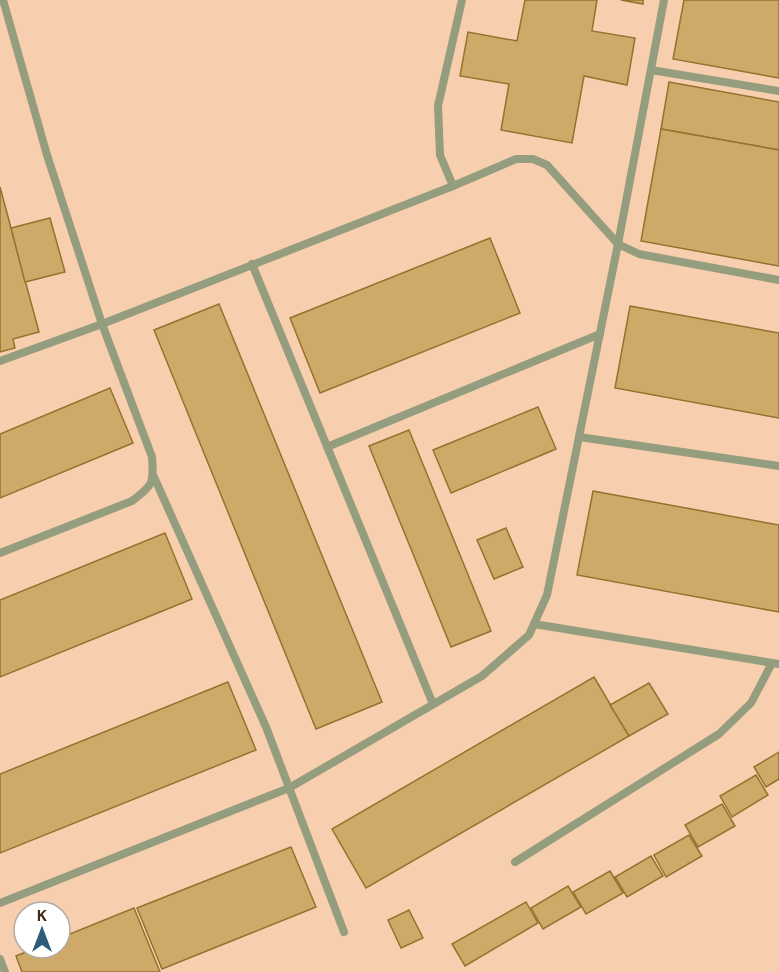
<svg xmlns="http://www.w3.org/2000/svg" width="779" height="972" font-family="'DM Sans',sans-serif">
<rect width="100%" height="100%" fill="#f7deca"/>
<path fill="#f8cfae" fill-rule="evenodd" d="M0 0H779V972H0ZM24 912H60V948H24Z"/>
<g fill="#cfa967" stroke="#95722e" stroke-width="1.5">
<path d="M525 0H597L592 31 635 38 627 85 584 76 572 143 501 130 509 84 460 76 468 32 517 41Z"/>
<path d="M621 0H643V4Z"/>
<path d="M684 0H779V78L673 59Z"/>
<path d="M669 82 779 102V150L661 129Z"/>
<path d="M661 129 779 150V266L641 241Z"/>
<path d="M0 187 39 332 13 339 15 348 0 352Z"/>
<path d="M50 218 65 272 25 282 11 228Z"/>
<path d="M490 238 520 313 320 393 290 318Z"/>
<path d="M219 304 382 702 316 729 154 330Z"/>
<path d="M630 306 779 333V418L615 388Z"/>
<path d="M110 388 133 443 0 498V434Z"/>
<path d="M538 407 556 449 451 493 433 450Z"/>
<path d="M409 430 491 631 451 647 369 446Z"/>
<path d="M593 491 779 525V612L577 575Z"/>
<path d="M506 528 523 567 494 579 477 540Z"/>
<path d="M165 533 192 599 0 677V600Z"/>
<path d="M594 677 629 736 366 888 332 829Z"/>
<path d="M228 682 256 750 0 853V774Z"/>
<path d="M649 683 668 714 629 736 610 705Z"/>
<path d="M779 752V779L766 787 754 767Z"/>
<path d="M756 775 768 795 732 817 720 796Z"/>
<path d="M722 804 735 826 698 847 685 825Z"/>
<path d="M689 835 702 856 666 877 654 855Z"/>
<path d="M291 847 316 907 162 969 137 908Z"/>
<path d="M651 856 663 876 627 897 615 877Z"/>
<path d="M610 871 623 893 586 914 573 892Z"/>
<path d="M568 886 581 907 543 929 531 908Z"/>
<path d="M526 902 538 923 465 966 452 944Z"/>
<path d="M134 908 160 972H22L16 956 36 948H60V938Z"/>
<path d="M409 910 423 938 401 948 388 920Z"/>
</g>
<g fill="none" stroke-linecap="round" stroke-linejoin="round">
<g stroke="#949d7e" stroke-width="8">
<path d="M651 70 779 91"/>
<path d="M453 186 440 155 438 106 462 0"/>
<path d="M252 264 433 704"/>
<path d="M0 361 102 324 453 186 516 159H533L547 165 618 244 639 254 779 280"/>
<path d="M579 437 779 466"/>
<path d="M327 447 600 334"/>
<path d="M154 477 266 727 344 932"/>
<path d="M0 553 132 501C153 485 154 484 152 457L102 324 47 155 3 0"/>
<path d="M534 624 779 664"/>
<path d="M515 862 719 734 751 703 772 663"/>
<path d="M0 903 289 788 482 676 529 635 547 595 618 244 664 0"/>
<path d="M0 959 5 972"/>
</g>
</g>
<g transform="translate(42 930)"><circle r="28" fill="#ffffff" stroke="#b3aaa2" stroke-width="1.5"/>
<path d="M0-4.5L10 22L0 15L-10 22Z" fill="#2d5b7a"/>
<text y="-9" font-size="16" font-weight="bold" text-anchor="middle" fill="#422a16">K</text>
</g>
</svg>
